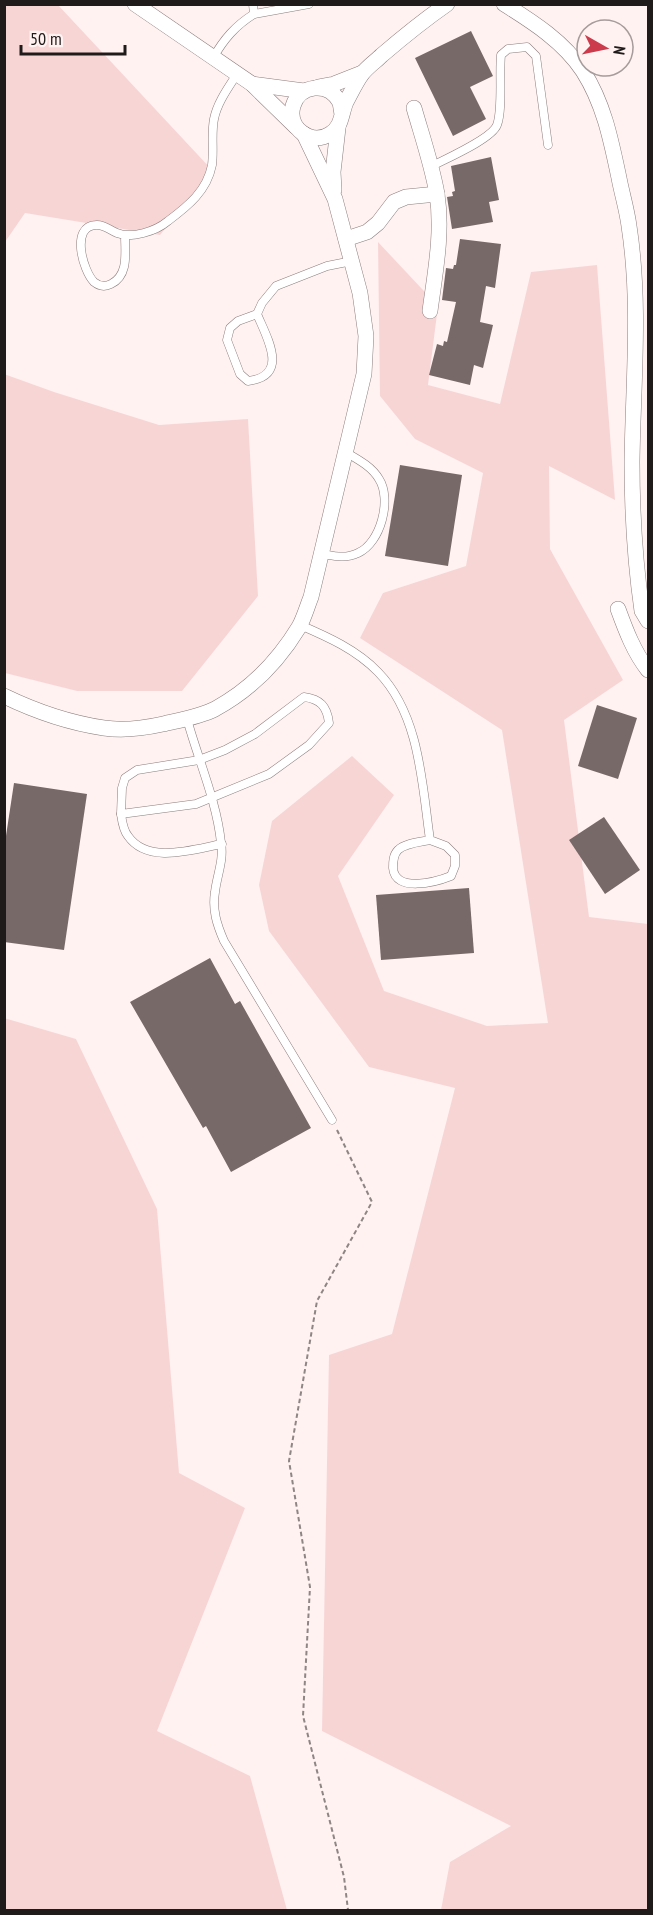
<svg xmlns="http://www.w3.org/2000/svg" width="653" height="1915" font-family="'PT Sans Narrow',sans-serif">
<rect width="100%" height="100%" fill="#fff2f1"/>
<g fill="#f8d5d5">
<path d="M5 5H58L212 170 160 235 25 213 5 242Z"/>
<path d="M378 242 438 306 428 385 500 404 531 272 597 265 615 500 549 466 550 549 623 680 564 720 589 917 648 924V1910H441L450 1862 511 1826 322 1731 329 1355 392 1334 455 1088 369 1067 269 931 259 885 272 821 352 756 394 795 338 876 384 991 487 1026 548 1023 502 730 360 638 383 593 466 566 483 473 415 439 380 396Z"/>
<path d="M4 374 54 392 159 425 248 419 258 596 182 691H77L5 673Z"/>
<path d="M4 1018 76 1039 157 1209 179 1473 245 1508 157 1731 250 1776 287 1910H5Z"/>
</g>
<g fill="#786969">
<path d="M471 31 493 76 470 87 486 119 453 136 415 58Z"/>
<path d="M491 157 499 200 489 202 493 222 452 229 447 197 453 196 452 192 455 191 451 166Z"/>
<path d="M460 239 501 244 495 288 486 286 480 322 493 325 483 368 474 365 470 385 429 375 437 344 443 346 444 341 447 342 456 302 442 300 446 268 453 269 454 265H456Z"/>
<path d="M400 465 462 475 448 566 385 556Z"/>
<path d="M597 705 637 718 618 779 578 766Z"/>
<path d="M14 783 87 794 64 950 4 942V849Z"/>
<path d="M604 817 640 870 605 894 569 840Z"/>
<path d="M469 888 474 953 381 960 376 895Z"/>
<path d="M210 958 235 1004 240 1001 311 1128 231 1172 206 1126 203 1128 130 1002Z"/>
</g>
<g fill="none" stroke-linecap="round" stroke-linejoin="round">
<defs>
<g id="lane">
<path d="M254 14 309 4"/>
<path d="M213 58C224 39 235 26 254 14L253 4"/>
<path d="M430 167C445 159 492 139 497 125 503 109 499 73 501 55L508 49 527 47 536 56 548 145"/>
<path d="M125 235C125 253 129 275 111 284 105 287 99 286 94 282 83 271 70 226 96 225 104 224 109 230 117 233 132 239 156 231 168 221 188 206 207 191 212 165 214 150 211 134 214 119 217 103 228 88 237 74"/>
<path d="M257 314 238 321 230 328 227 340 240 374 248 381C290 376 267 338 257 314L262 303 276 286 327 266 352 261"/>
<path d="M322 554C334 556 346 559 358 553 381 543 392 499 379 479 372 467 359 460 347 453"/>
<path d="M300 625C328 637 357 650 378 672 420 715 422 784 430 840L446 846 455 855V866L451 876C436 882 395 893 393 868 393 862 393 855 398 850 405 843 421 842 430 840"/>
<path d="M304 697C320 699 327 706 329 723L309 745 269 774 196 804 121 814 122 788 125 778 137 770 199 760 225 750 255 734Z"/>
<path d="M187 719C198 759 217 802 221 843 224 860 217 875 215 892 212 910 217 925 224 941L332 1120"/>
<path d="M121 814C122 821 123 830 128 836 148 865 194 849 222 844"/>
</g>
<g id="street">
<path d="M135 4 252 84 296 127"/>
<path d="M504 4C533 22 564 42 583 71 604 104 611 140 619 178 622 194 627 210 629 226 641 304 633 384 632 462 632 511 635 562 642 611L648 621"/>
<path d="M252 84 304 91"/>
<path d="M318 87 334 84 362 73"/>
<path d="M414 108C422 136 432 165 437 194 443 233 435 273 430 311"/>
<path d="M342 114C341 110 341 104 339 101 328 81 299 85 293 106 287 128 311 146 330 134 342 127 341 114 346 102 351 93 356 82 362 74 367 67 376 61 382 55 403 37 424 20 447 4"/>
<path d="M334 190 333 172 338 128"/>
<path d="M346 239 367 232 378 223 394 202 406 197 437 194"/>
<path d="M618 609C626 631 634 652 648 670"/>
<path d="M4 696C35 711 70 723 104 728 123 731 145 728 163 724 180 720 199 717 215 709 250 690 279 660 299 627 304 618 307 607 311 597L364 374 366 336 360 293 335 199 304 134"/>
</g>
</defs>
<use href="#lane" stroke="#8c7d7d" stroke-width="9"/>
<use href="#street" stroke="#8c7d7d" stroke-width="16"/>
<path stroke="#8e8585" stroke-width="2" stroke-dasharray="4.5 3" stroke-linecap="butt" d="M337 1130 372 1202 317 1301 289 1461 310 1587 303 1716 344 1877 348 1910"/>
<use href="#lane" stroke="#fff" stroke-width="8"/>
<use href="#street" stroke="#fff" stroke-width="15"/>
</g>
<rect width="653" height="1915" fill="none" stroke="#201b1b" stroke-width="12"/>
<g transform="translate(605 48) rotate(99)"><circle r="28" fill="#fff2f1" stroke="#a69c9b" stroke-width="1.5"/>
<path d="M0-4.5L10 22L0 15L-10 22Z" fill="#cb3b4c"/>
<text y="-9" font-size="16" font-weight="bold" text-anchor="middle" fill="#201b1b">N</text>
</g>
<path d="M21 45v9h104v-9" fill="none" stroke="#201b1b" stroke-width="3"/>
<text x="30" y="45" font-size="18" fill="#201b1b" stroke="#fff2f1" stroke-width="4.5" paint-order="stroke">50 m</text>
</svg>
